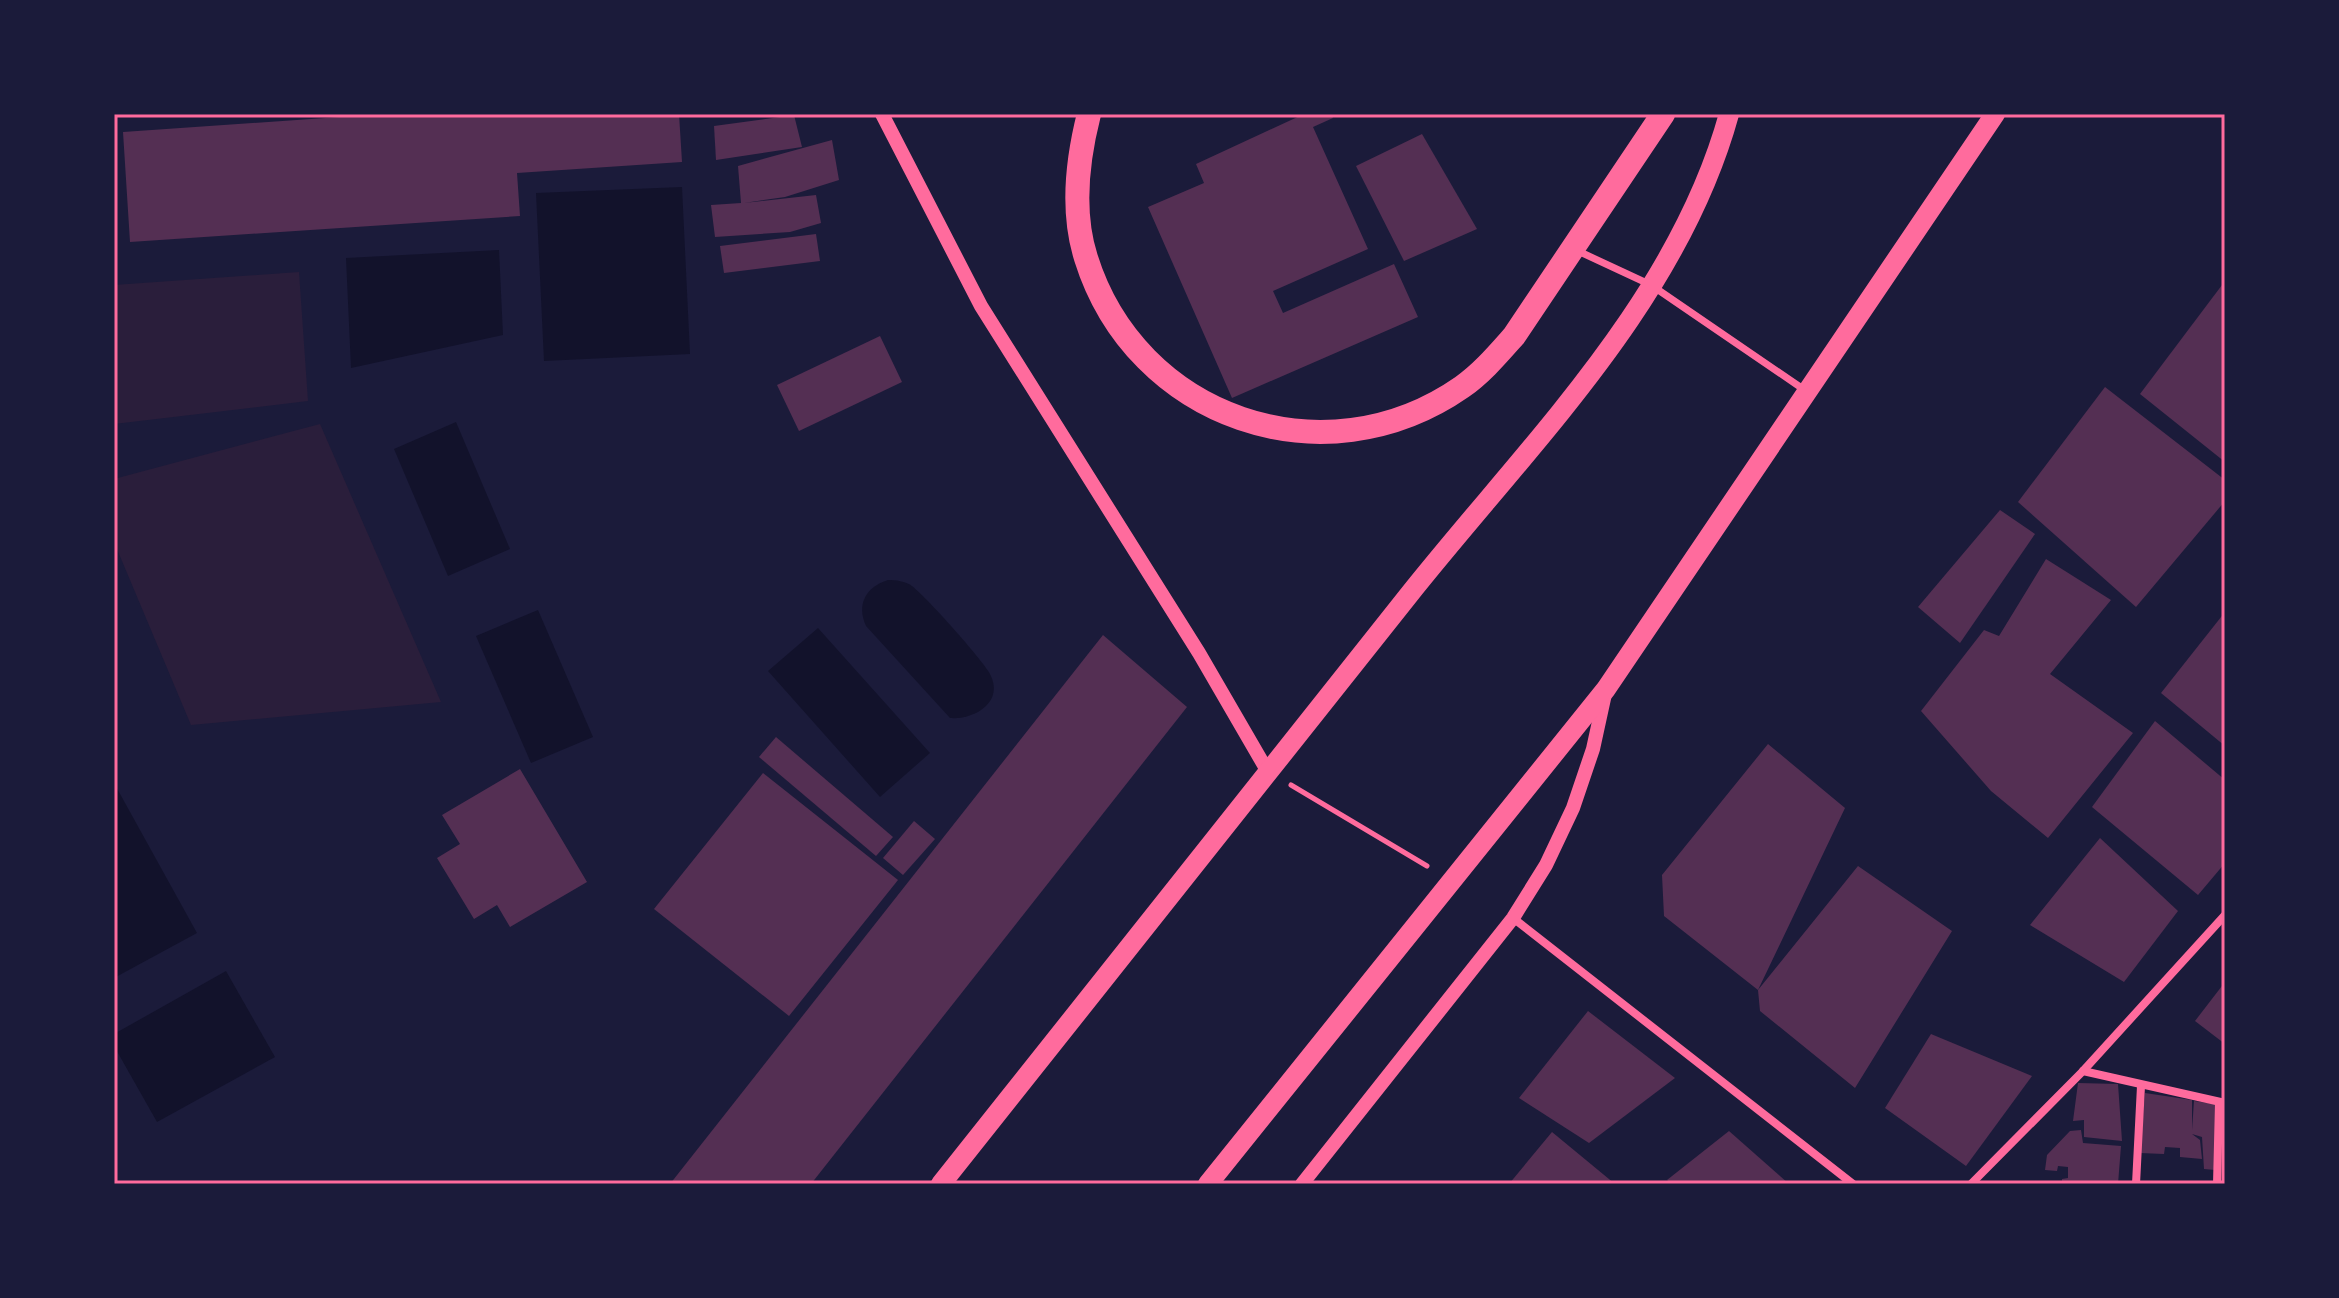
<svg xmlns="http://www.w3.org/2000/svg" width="2339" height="1298" font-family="'Libre Baskerville',serif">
<rect width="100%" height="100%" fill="#1b1b3a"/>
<g fill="#2a1e3b">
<path d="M299 272 308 401 114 424V285Z"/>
<path d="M320 424 441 702 191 725 114 542V479Z"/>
</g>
<g fill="#12122b">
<path d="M682 187 690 354 544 361 536 193Z"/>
<path d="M499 250 503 335 351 368 346 258Z"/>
<path d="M456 422 510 549 448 576 394 449Z"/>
<path d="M888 580C896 580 905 581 912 586 928 599 980 657 990 674 1005 703 973 720 950 718L866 626C856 604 866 587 888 580Z"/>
<path d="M538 610 593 737 531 763 476 636Z"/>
<path d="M818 628 930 753 880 797 768 671Z"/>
<path d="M114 783 197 933 114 978Z"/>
<path d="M226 971 275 1057 157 1122 114 1046V1034Z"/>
</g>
<g fill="#542f53">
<path d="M382 114H679L682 162 517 173 520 216 130 242 123 132Z"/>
<path d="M1304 114H1331L1333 118 1313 127 1368 249 1273 291 1283 313 1394 264 1418 317 1232 398 1148 207 1204 183 1196 164Z"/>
<path d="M794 115 802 147 716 160 714 126Z"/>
<path d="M1422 134 1477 229 1404 261 1356 166Z"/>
<path d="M832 140 839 180 785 197 744 203 816 195 821 223 790 232 715 237 711 205 741 203 738 166Z"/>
<path d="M816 234 820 261 724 273 720 246Z"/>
<path d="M2225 281V462L2140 394Z"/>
<path d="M880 336 902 382 799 431 777 385Z"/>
<path d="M2105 387 2225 480V501L2136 607 2018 502Z"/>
<path d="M2000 510 2035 534 1960 643 1918 607Z"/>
<path d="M2046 559 2111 600 2050 674 2133 733 2048 838 1991 791 1921 711 1984 630 1999 636Z"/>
<path d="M2225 612V746L2161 693Z"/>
<path d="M1103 635 1187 707 811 1184H670Z"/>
<path d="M2155 721 2225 780V863L2198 895 2092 807Z"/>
<path d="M776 737 893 837 876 856 759 757Z"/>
<path d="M1768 744 1845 808 1758 990 1858 866 1952 931 1855 1088 1760 1011 1758 990 1664 916 1662 875Z"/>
<path d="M520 769 587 882 510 927 497 905 474 919 437 858 460 844 442 815Z"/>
<path d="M763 773 898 880 789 1016 654 909Z"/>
<path d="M914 821 935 839 903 875 883 858Z"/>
<path d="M2100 838 2178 911 2124 982 2030 925Z"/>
<path d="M2225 982V1044L2195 1021Z"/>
<path d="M1588 1011 1675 1078 1589 1143 1519 1098Z"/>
<path d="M1931 1034 2032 1076 1966 1166 1885 1108Z"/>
<path d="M2078 1083 2118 1084 2122 1141 2084 1137V1120L2073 1121Z"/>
<path d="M2145 1093 2192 1100V1130L2194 1101 2215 1104V1170L2204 1169 2202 1137 2192 1134 2200 1140 2202 1159 2180 1157V1148L2165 1147 2164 1154 2140 1153Z"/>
<path d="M2081 1130 2083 1143 2121 1146 2118 1184H2062V1179L2068 1178V1167L2058 1166 2057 1171 2045 1170 2047 1155 2070 1131Z"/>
<path d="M1729 1131 1789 1184H1672L1667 1180Z"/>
<path d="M1552 1132 1615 1184H1509Z"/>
</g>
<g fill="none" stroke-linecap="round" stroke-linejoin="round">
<path stroke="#ff6b9d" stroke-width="5" d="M1291 785 1427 866"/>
<path stroke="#ff6b9d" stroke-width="7" d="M1578 251 1651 285 1806 391"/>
<g stroke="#ff6b9d" stroke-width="8">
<path d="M1513 918 1853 1184"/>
<path d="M2083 1071 2225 1103"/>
<path d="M1971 1184 2083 1071 2225 915"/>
<path d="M2136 1184 2141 1086"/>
<path d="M2217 1184 2219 1103"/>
</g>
<g stroke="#ff6b9d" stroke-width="14">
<path d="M882 114 981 306 1199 653 1268 772"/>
<path d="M1302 1184 1513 918 1546 865 1573 808 1593 749 1605 694"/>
</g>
<g stroke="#ff6b9d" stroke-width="20">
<path d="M941 1184C1097 988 1252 791 1408 596 1527 446 1677 303 1729 114"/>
<path d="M1208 1184 1606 689 1995 114"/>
</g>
<path stroke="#ff6b9d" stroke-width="24" d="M1089 114C1077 161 1071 211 1086 258 1136 418 1324 483 1462 387 1482 373 1498 354 1514 336L1663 114"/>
</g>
<rect width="2339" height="1298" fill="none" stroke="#1b1b3a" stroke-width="232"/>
<rect x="116" y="116" width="2107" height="1066" fill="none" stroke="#ff6b9d" stroke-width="3"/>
</svg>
